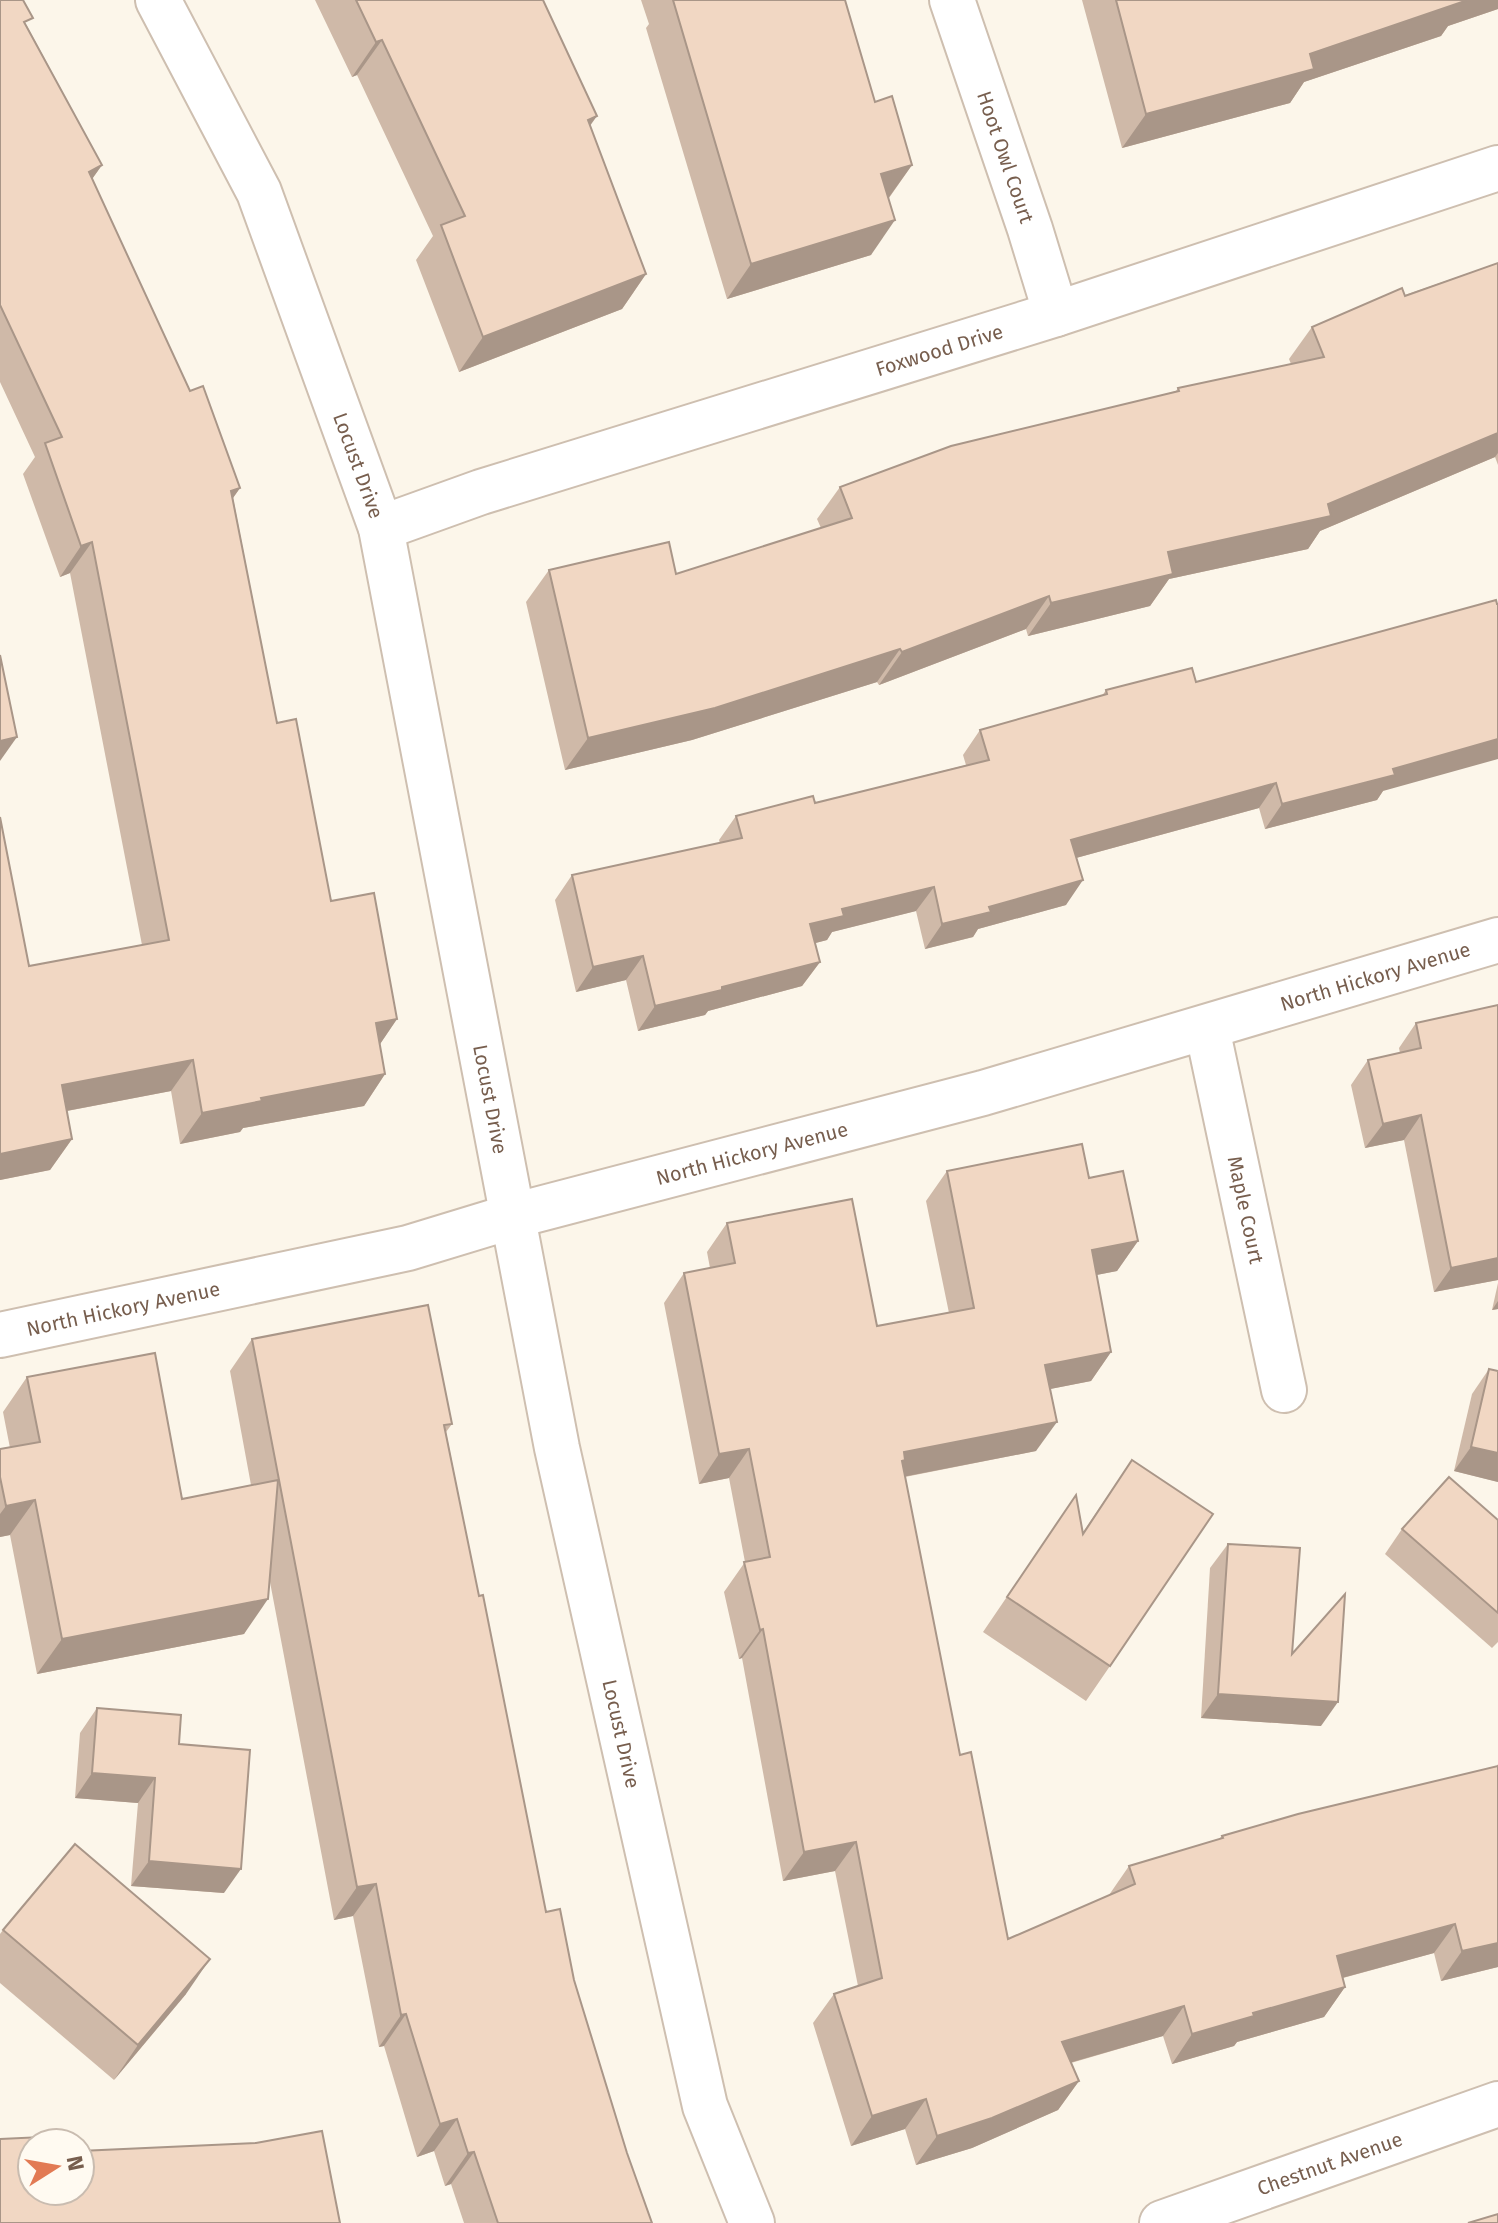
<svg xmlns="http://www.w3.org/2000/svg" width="1498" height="2223" font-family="'Fira Sans',sans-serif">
<rect width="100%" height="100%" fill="#fcf6ea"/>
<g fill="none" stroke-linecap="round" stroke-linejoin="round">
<defs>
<g id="street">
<path id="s1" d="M158 0 259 192 381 528 557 1448 705 2106 752 2223"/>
<path id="s2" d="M952 0 1030 229 1056 314"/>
<path id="s3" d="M381 528 481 492 1056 314 1498 168"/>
<path id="s4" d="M1207 1028 1284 1390"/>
<path id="s5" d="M0 1335 408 1248 513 1216 983 1093 1498 940"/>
<path id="s6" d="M1162 2223 1498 2104"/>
</g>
</defs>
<use href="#street" stroke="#cebfb0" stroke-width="48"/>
<use href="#street" stroke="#fff" stroke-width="44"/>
</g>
<g fill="#cfb9a8">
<path d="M0 0 27 26 102 165 92 179 190 391 240 488 233 498 277 723 331 901 397 1019 380 1044 385 1074 364 1106 243 1128 240 1132 180 1144 171 1091 67 1111 72 1139 50 1170 0 1180V817L29 966 142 945 70 573 60 577 23 474 35 457 0 382Z"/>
<path d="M315 0H543L646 274 622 309 459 372 416 260 433 236 357 75 352 77Z"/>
<path d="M641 0H845L875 102 912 165 889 198 871 255 727 299 646 28 649 24Z"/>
<path d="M1082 0H1498V9L1448 26 1441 36 1304 82 1290 103 1122 148Z"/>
<path d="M1498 263V465L1495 457 1320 531 1308 549 1169 579 1150 606 1028 636 1026 629 879 685 877 682 692 740 565 770 526 602 549 570 676 574 821 528 817 519 840 487 1176 391 1178 388 1291 364 1289 359 1312 327Z"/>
<path d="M1196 682 1383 791 1377 800 1265 829 1259 808 1076 858 1066 905 978 929 973 937 925 949 916 911 832 932 827 940 815 943 820 962 802 986 708 1011 705 1015 638 1031 626 980 576 992 555 900 572 875 720 843 719 840 736 816 815 803 966 765 963 755 980 730 1102 696 1106 690Z"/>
<path d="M1498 1005V1280L1434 1292 1404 1140 1365 1148 1351 1085 1368 1060 1400 1053 1399 1048 1416 1023Z"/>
<path d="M947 1171 1089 1178 1138 1241 1117 1271 1096 1275 1111 1352 1091 1381 1050 1389 1036 1451 905 1477 960 1755 1008 1939 1109 1895 1129 1866 1219 1839 1222 1836 1497 1766 1498 1764V1967L1441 1981 1434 1953 1343 1978 1345 1987 1324 2017 1237 2042 1234 2046 1172 2064 1163 2036 1071 2063 1079 2081 1058 2110 972 2148 916 2165 905 2129 851 2146 813 2023 834 1994 858 1986 835 1871 783 1881 742 1658 739 1659 724 1592 745 1562 729 1478 699 1484 664 1303 684 1273 710 1268 707 1252 727 1223 877 1326 949 1313 926 1201Z"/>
<path d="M1498 1283V1309L1492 1310Z"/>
<path d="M252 1339 452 1424 446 1432 479 1596 546 1912 574 1980 627 2153 652 2223H464L451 2184 445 2186 434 2151 417 2157 384 2046 379 2047 353 1916 334 1920 270 1582 244 1634 37 1674 10 1535 0 1537V1449L10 1448 3 1412 27 1377 182 1499 251 1485 230 1371Z"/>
<path d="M1489 1369 1498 1482 1454 1471 1472 1394Z"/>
<path d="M1132 1460 1110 1666 1086 1701 983 1632 1076 1495 1083 1532Z"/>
<path d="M1498 1520V1642L1492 1648 1385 1554 1402 1529Z"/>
<path d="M1228 1544 1292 1654 1321 1726 1201 1718 1210 1568Z"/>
<path d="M97 1708 179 1744 224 1893 131 1886 138 1803 75 1798 80 1733Z"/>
<path d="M3 1930 186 1994 114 2080 0 1983V1934Z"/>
</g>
<g fill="#a99688">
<path d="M1458 0H1498V9L1448 26 1441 36 1304 82 1290 103 1122 148 1146 114Z"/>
<path d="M382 40 357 75 352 77 376 42Z"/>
<path d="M597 116 572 151 588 120Z"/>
<path d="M102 165 80 196 89 172Z"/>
<path d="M912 165 887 200 881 174Z"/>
<path d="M895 220 871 255 727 299 751 264Z"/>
<path d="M646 274 622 309 459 372 483 337Z"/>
<path d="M1498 433V453L1495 457 1320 531 1308 549 1169 579 1150 606 1028 636 1051 603 1168 552 1328 504Z"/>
<path d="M240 488 218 519 231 491Z"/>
<path d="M92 542 70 573 60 577 81 546Z"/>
<path d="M1049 596 1026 629 879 685 902 652Z"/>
<path d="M900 649 877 682 692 740 565 770 588 738Z"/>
<path d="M17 737 0 761V741Z"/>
<path d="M1498 739V759L1383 791 1377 800 1265 829 1282 804 1393 769Z"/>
<path d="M1276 783 1259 808 1054 864 1071 840Z"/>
<path d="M1083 880 1066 905 978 929 973 937 925 949 942 924 989 907Z"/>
<path d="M934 887 916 911 832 932 827 940 793 949 810 924 842 909Z"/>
<path d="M643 956 626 980 576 992 593 967Z"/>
<path d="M820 962 802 986 708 1011 705 1015 638 1031 655 1006 722 987Z"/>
<path d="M397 1019 376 1050V1023Z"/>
<path d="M193 1060 171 1091 40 1116 62 1085Z"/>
<path d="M385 1074 364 1106 243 1128 240 1132 180 1144 202 1113 261 1098Z"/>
<path d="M1421 1115 1404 1140 1365 1148 1383 1124Z"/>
<path d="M72 1139 50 1170 0 1180V1154Z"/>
<path d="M1138 1241 1117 1271 1071 1280 1092 1250Z"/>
<path d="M1498 1258V1280L1434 1292 1451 1268Z"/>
<path d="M1498 1301V1309L1492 1310Z"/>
<path d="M1111 1352 1091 1381 1025 1394 1045 1365Z"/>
<path d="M1057 1422 1036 1451 892 1479 904 1452Z"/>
<path d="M1471 1447 1498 1453V1482L1454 1471Z"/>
<path d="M749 1449 729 1478 699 1484 719 1454Z"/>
<path d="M35 1500 10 1535 0 1537V1514L6 1506Z"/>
<path d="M268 1599 244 1634 37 1674 62 1639Z"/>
<path d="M763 1629 742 1658 739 1659 760 1630Z"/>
<path d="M1218 1694 1338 1702 1321 1726 1201 1718Z"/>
<path d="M92 1773 155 1778 138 1803 75 1798Z"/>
<path d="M856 1842 835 1871 783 1881 804 1852Z"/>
<path d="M149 1861 241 1869 224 1893 131 1886Z"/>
<path d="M376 1884 353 1916 334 1920 357 1887Z"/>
<path d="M1455 1924 1434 1953 1316 1985 1337 1956Z"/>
<path d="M1498 1943V1967L1441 1981 1462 1951Z"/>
<path d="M210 1959 186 1994 114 2080 138 2045Z"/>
<path d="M1345 1987 1324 2017 1237 2042 1234 2046 1172 2064 1192 2034 1253 2013Z"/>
<path d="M1184 2006 1163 2036 1041 2071 1062 2042Z"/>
<path d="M406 2014 384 2046 379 2047 401 2015Z"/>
<path d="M1079 2081 1058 2110 972 2148 916 2165 937 2136Z"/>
<path d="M926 2099 905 2129 851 2146 872 2116Z"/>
<path d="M457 2119 434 2151 417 2157 440 2124Z"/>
<path d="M474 2152 451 2184 445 2186 468 2153Z"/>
</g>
<g fill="#f1d7c3" stroke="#a99688" stroke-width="2">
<path d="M0 0H23L33 18 24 22 102 165 89 172 190 391 203 386 240 488 231 491 277 723 296 719 331 901 374 893 397 1019 376 1023 385 1074 261 1098 262 1101 202 1113 193 1060 62 1085 72 1139 0 1154V817L29 966 169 940 92 542 81 546 45 443 62 437 0 305Z"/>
<path d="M356 0H543L597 116 588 120 646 274 483 337 441 225 465 216 382 40 376 42Z"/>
<path d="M673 0H845L875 102 892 96 912 165 881 174 895 220 751 264Z"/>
<path d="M1116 0H1464L1465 1 1310 54 1314 69 1146 114Z"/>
<path d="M1498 263V433L1328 504 1331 516 1168 552 1173 574 1051 603 1049 596 902 652 900 649 715 708 588 738 549 570 669 542 676 574 852 518 840 487 951 446 1179 391 1178 388 1324 357 1312 327 1402 288 1405 296Z"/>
<path d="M1496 600 1497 604H1498V739L1393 769 1395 775 1282 804 1276 783 1071 840 1083 880 989 907 991 912 942 924 934 887 842 909 844 916 810 924 820 962 722 987V990L655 1006 643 956 593 967 572 875 742 838 736 816 813 796 815 803 989 760 980 730 1107 694 1106 690 1192 668 1196 682Z"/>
<path d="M0 655 17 737 0 741Z"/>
<path d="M1498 1005V1258L1451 1268 1421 1115 1383 1124 1368 1060 1421 1048 1416 1023Z"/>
<path d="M1082 1144 1089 1178 1123 1171 1138 1241 1092 1250 1111 1352 1045 1365 1057 1422 904 1452 905 1460 902 1461 960 1755 971 1752 1008 1939 1135 1884 1129 1866 1223 1838 1222 1836 1298 1814 1498 1766V1943L1462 1951 1455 1924 1337 1956 1345 1987 1253 2013 1254 2016 1192 2034 1184 2006 1062 2042 1079 2081 992 2118 937 2136 926 2099 872 2116 834 1994 882 1978 856 1842 804 1852 763 1629 760 1630 744 1562 770 1557 749 1449 719 1454 684 1273 735 1263 727 1223 852 1199 877 1326 974 1308 947 1171Z"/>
<path d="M428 1305 452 1424 444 1425 479 1596 483 1595 546 1912 560 1909 574 1980 627 2153 652 2223H498L474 2152 468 2153 457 2119 440 2124 406 2014 401 2015 376 1884 357 1887 252 1339Z"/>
<path d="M155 1353 182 1499 278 1480 268 1599 62 1639 35 1500 6 1506 0 1477V1449L40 1442 27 1377Z"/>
<path d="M1489 1369 1498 1371V1453L1471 1447Z"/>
<path d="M1132 1460 1213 1514 1110 1666 1007 1597 1076 1495 1083 1534Z"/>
<path d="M1449 1477 1498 1520V1613L1402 1529Z"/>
<path d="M1228 1544 1300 1548 1292 1654 1345 1594 1338 1702 1218 1694Z"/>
<path d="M97 1708 181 1715 179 1744 250 1750 241 1869 149 1861 155 1778 92 1773Z"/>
<path d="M75 1844 210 1959 138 2045 3 1930Z"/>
<path d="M322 2131 340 2223H0V2139L63 2136 57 2143H32V2191H80V2151L256 2143Z"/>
<path d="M1498 2214V2223H1468Z"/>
</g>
<g text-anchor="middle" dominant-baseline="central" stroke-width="6" stroke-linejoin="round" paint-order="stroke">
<g font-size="20" fill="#775e4e" stroke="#fffaf1">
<text stroke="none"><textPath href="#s2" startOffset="166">Hoot Owl Court</textPath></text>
<text stroke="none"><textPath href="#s3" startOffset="586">Foxwood Drive</textPath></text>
<text stroke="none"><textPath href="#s1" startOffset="508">Locust Drive</textPath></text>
<text stroke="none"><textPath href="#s5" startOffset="1422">North Hickory Avenue</textPath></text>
<text stroke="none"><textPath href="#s1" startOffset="1156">Locust Drive</textPath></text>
<text stroke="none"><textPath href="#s5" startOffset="774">North Hickory Avenue</textPath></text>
<text stroke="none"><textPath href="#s4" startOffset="186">Maple Court</textPath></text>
<text stroke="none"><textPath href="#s5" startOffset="126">North Hickory Avenue</textPath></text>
<text stroke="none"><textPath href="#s1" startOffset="1804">Locust Drive</textPath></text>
<text stroke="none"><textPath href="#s6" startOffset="178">Chestnut Avenue</textPath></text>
</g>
</g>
<g transform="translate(56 2167) rotate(79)"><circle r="38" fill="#fffaf1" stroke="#c9bcb0" stroke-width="2"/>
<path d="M0-6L14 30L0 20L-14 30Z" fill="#e27a54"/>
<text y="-12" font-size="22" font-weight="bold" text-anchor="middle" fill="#775e4e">N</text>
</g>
</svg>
